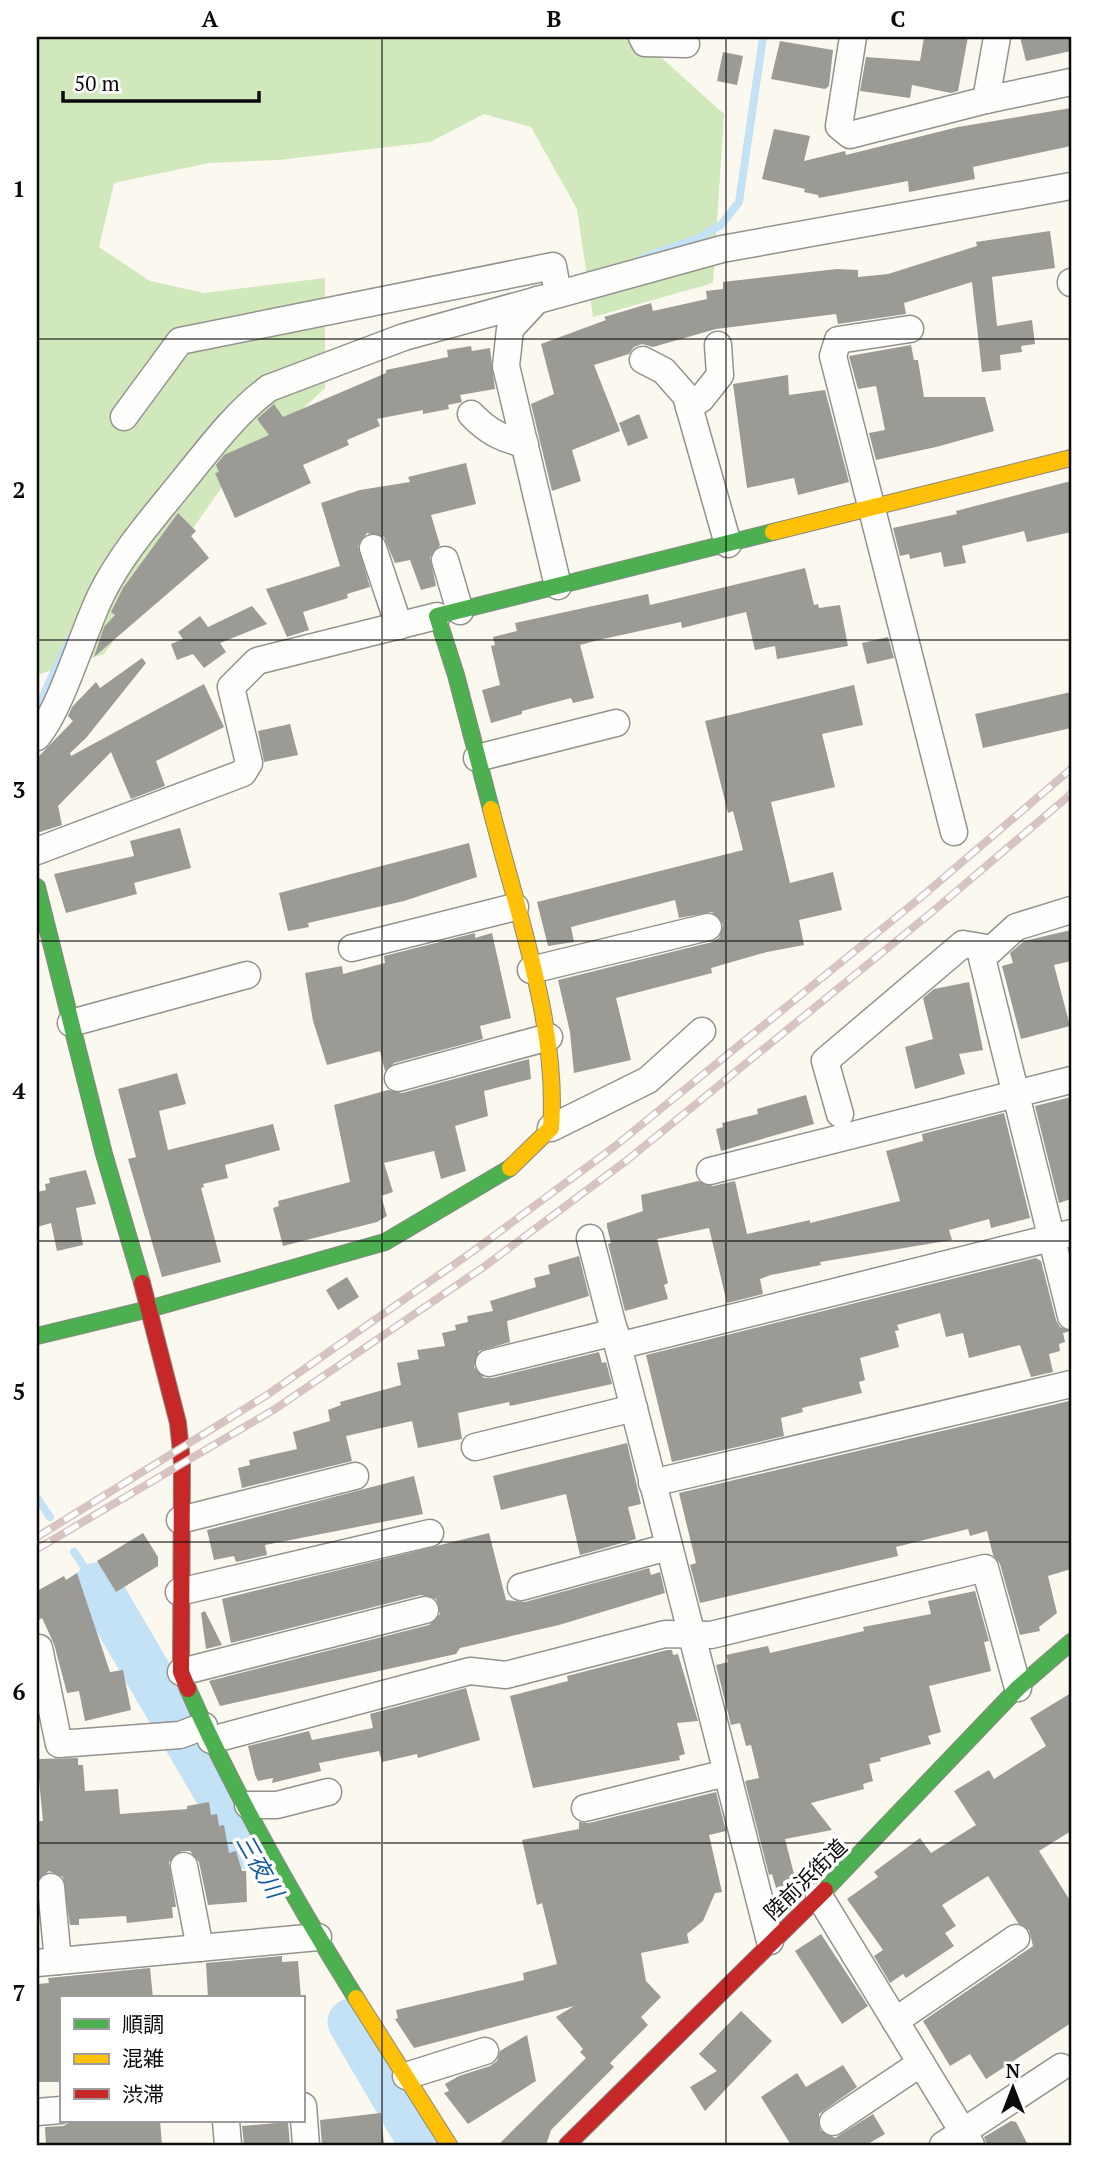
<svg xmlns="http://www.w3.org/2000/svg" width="1108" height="2182" font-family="'PT Serif','Noto Sans JP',serif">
<rect width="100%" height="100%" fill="#faf8ef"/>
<path fill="#d1e8bc" d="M37 37H645V43L724 114 713 283 593 317 577 209 531 127 484 114 430 142 279 160 209 163 114 183 99 247 150 281 204 293 325 278V388L227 480 104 654 37 675Z"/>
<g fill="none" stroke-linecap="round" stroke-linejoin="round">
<g stroke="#c4e2f5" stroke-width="8">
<path d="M640 259 698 238 721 225 739 202 763 37"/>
<path d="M37 709 70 638"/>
<path d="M37 1498 50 1517"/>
<path d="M74 1552 97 1586"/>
</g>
<g stroke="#c4e2f5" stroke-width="47">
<path d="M97 1586 249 1846"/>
<path d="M351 2022 423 2145"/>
</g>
</g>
<g fill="#9c9a95">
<path d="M924 37H968L958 91 951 93 912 85 910 98 860 91 866 57 920 61Z"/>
<path d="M1020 37H1071V51L1026 61Z"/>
<path d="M780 41 833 50 829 86 825 89 771 79Z"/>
<path d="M723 52 743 56 737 85 717 81Z"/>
<path d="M1071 108V146L973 167 975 179 909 192 908 181 819 198 818 195 804 192 805 189 762 179 774 129 810 136 804 161 845 151 846 155 958 127Z"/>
<path d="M1050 231 1055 268 992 277 997 326 1032 320 1035 344 1021 346 1022 352 1000 355 1001 370 982 372 972 282 904 303 906 314 838 324 836 314 716 329 653 347 642 344 634 347 629 354 594 365 620 431 572 450 581 481 552 491 531 404 554 394 541 344 606 320 604 317 651 303 653 311 707 299 706 291 723 289V282L837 269 858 270V277L888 274 977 246 976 242Z"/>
<path d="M911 345 914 360H918L924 397H985L994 431 936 447 876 460 869 433 885 430 876 386 858 389 849 356Z"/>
<path d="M471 346 472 351 490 348 495 389 460 395 462 402 448 405 449 409 423 414V410L377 419 380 426 347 440 349 445 303 465 311 483 235 518 215 473 219 472 216 465 224 455 269 435 257 419 274 404 283 417 386 373V370L448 357 447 350Z"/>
<path d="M788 375 789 395 825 390 849 482 798 495 794 478 747 488 733 384Z"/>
<path d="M639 414 648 438 628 446 619 423Z"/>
<path d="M466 463 476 504 431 515 440 545 430 557 436 586 421 590 410 560 395 563 384 537 367 533 358 546 370 587 347 594 348 598 303 612 309 630 287 637 266 589 340 566 321 503 360 490 410 482 408 477Z"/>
<path d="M1071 481V532L1027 542 1024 531 962 546 966 563 944 567 941 552 910 559 909 554 900 556 893 528 957 514 956 511Z"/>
<path d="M178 513 196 531 191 536 209 558 94 657 104 627 115 615 111 612 123 588Z"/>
<path d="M805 568 814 605 818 604 819 608 840 605 848 646 777 659 775 646 755 650 746 612 682 628 681 622 603 639 580 645 594 698 573 703 571 698 522 711V714L491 723 482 690 500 685 491 646 495 645 493 637 517 631 515 623 648 594 650 605Z"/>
<path d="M252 606 267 624 220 643 226 652 204 668 193 654 177 660 171 644 183 639 178 632 200 616 208 627Z"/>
<path d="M888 637 894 658 867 664 862 643Z"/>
<path d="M142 658 146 663 86 738 70 753 71 756 204 684 224 727 156 761 165 786 131 799 111 752 58 806 62 825 37 833V758L73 721 68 716 72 707 96 682 100 688Z"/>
<path d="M854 685 863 725 822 734 835 787 771 802 790 883 833 872 842 910 799 920 804 945 767 952 711 968 712 973 616 998 631 1060 574 1073 570 1032 558 980 712 942 719 938 723 924 712 912 679 918 675 900 571 927 574 942 548 946 537 902 743 850 733 811 728 813 705 721Z"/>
<path d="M1071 692V728L983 748 975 714Z"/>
<path d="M290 724 298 755 264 762 258 731Z"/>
<path d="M180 828 191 868 134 883 137 894 66 913 54 874 134 856 130 841Z"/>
<path d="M469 843 477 877 404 901 308 923 309 927 288 931 279 893Z"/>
<path d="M1071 930V961L1054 965 1070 1026 1021 1039 1002 966 1013 963 1010 953 1024 941Z"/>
<path d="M475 933V938L492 933 511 1018 480 1026 483 1039 394 1063 385 1071 380 1051 327 1065 313 1021 305 973 342 966 343 974 385 963 384 956Z"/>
<path d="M969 982 983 1050 959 1054 965 1074 915 1089 905 1047 933 1039 923 998 934 989Z"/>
<path d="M529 1059 531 1079 484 1091 488 1116 455 1126 466 1171 441 1179 434 1151 384 1163 393 1192 381 1196 387 1216 377 1222 283 1246 273 1208 279 1206 278 1201 350 1182 334 1105 388 1090 402 1093Z"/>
<path d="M177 1073 186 1104 159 1111 168 1150 273 1124 280 1150 225 1165 228 1178 203 1184 204 1187 201 1188 221 1262 162 1277 128 1159 136 1157 118 1089Z"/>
<path d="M806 1095 814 1124 721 1151 716 1129 723 1127 722 1123 758 1114 757 1109Z"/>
<path d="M1071 1097V1199L1059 1203 1035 1106Z"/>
<path d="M1004 1113 1030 1218 991 1228 989 1219 949 1230 952 1240 820 1262 821 1265 771 1275 760 1279 763 1294 727 1303 709 1228 671 1236 657 1239 668 1283 664 1285 668 1299 625 1311 608 1244 611 1243 607 1227V1223L643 1211 641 1195 698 1181 713 1186 735 1181 747 1234 810 1220V1223L900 1201 886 1151 923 1141 922 1134Z"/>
<path d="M86 1170 96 1204 76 1208 83 1245 57 1251 51 1223 37 1227V1192L46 1190 45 1184 50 1183 49 1178Z"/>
<path d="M579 1256 589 1296 507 1321 510 1342 479 1351 474 1367 484 1378H493L599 1352 602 1363 606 1362 612 1384 510 1406 509 1402 458 1413 462 1439 418 1448 412 1421 346 1436 352 1461 242 1488 238 1468 250 1465 249 1460 297 1449 293 1432 330 1421 328 1410 341 1405 340 1402 401 1385 397 1363 419 1359 417 1350 445 1346 442 1333 456 1330 455 1325 468 1322 467 1316 493 1311 490 1301 536 1287 534 1278 550 1274 548 1265Z"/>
<path d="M1036 1258 1041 1261 1056 1320 1060 1327 1071 1331 1063 1333 1065 1342 1059 1344 1060 1351 1049 1354 1053 1372 1031 1377 1020 1345 969 1358 963 1333 946 1337 940 1313 897 1325 899 1330 895 1331 899 1347 860 1358 865 1380 859 1382 862 1393 802 1408 803 1412 781 1418 784 1436 672 1462 646 1355Z"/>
<path d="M347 1277 359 1297 338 1310 326 1290Z"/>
<path d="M1069 1401 1071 1569 1048 1576 1057 1613 1039 1627 1040 1631 1020 1635 1000 1564 993 1555 987 1531 970 1536 968 1529 896 1547 898 1556 700 1603 690 1565 696 1563 679 1493Z"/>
<path d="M627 1443 641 1504 628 1507 636 1539 580 1555 566 1494 501 1510 493 1476Z"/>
<path d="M414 1476 423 1514 265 1545 267 1555 236 1562 234 1556 214 1560 207 1530Z"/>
<path d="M143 1533 158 1557V1566L116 1592 97 1561Z"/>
<path d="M489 1533 506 1600 525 1602 649 1568 651 1575 660 1572 665 1593 559 1625 460 1648 456 1654 220 1706 209 1681 429 1625 440 1614 436 1599 421 1595 231 1643 222 1599Z"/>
<path d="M77 1573 110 1672 123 1670 131 1710 85 1721 79 1691 67 1693 54 1644 42 1618 37 1621V1591L64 1576 66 1580Z"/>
<path d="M975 1591 989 1641 984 1642 991 1671 929 1686 941 1732 928 1736 931 1744 880 1758 881 1761 869 1764 873 1781 863 1784 864 1789 811 1803 832 1830 785 1839 796 1882 776 1888 772 1874 769 1875 745 1781 759 1778 751 1745 746 1746 740 1723 731 1725 716 1665 728 1662 726 1655 768 1646 770 1653 864 1631 863 1627 931 1614 928 1601Z"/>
<path d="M205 1611 222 1645 206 1649 201 1613Z"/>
<path d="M667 1650H672L673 1655 678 1654 698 1721 677 1723 685 1754 679 1756 680 1760 533 1788 510 1696 568 1681 567 1676Z"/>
<path d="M466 1688 480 1740 418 1758 417 1754 382 1762 379 1751 319 1763 321 1771 272 1783 273 1778 258 1781 255 1775 248 1746 309 1731 312 1740 373 1728 370 1714Z"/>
<path d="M1071 1693V1831L1039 1851 1071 1902V2023L986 2079 970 2054 950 2066 923 2021 1033 1946 1029 1930 1018 1923 988 1876 942 1905 956 1926 945 1933 954 1946 906 1978 903 1974 890 1983 874 1956 883 1950 847 1899 878 1877 874 1872 920 1838 931 1853 976 1825 954 1791 989 1770 994 1779 1046 1746 1030 1718Z"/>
<path d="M78 1758V1765H83L85 1791 118 1789 120 1814 187 1809V1806L209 1802 211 1815 217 1814 219 1826 224 1825 229 1853 236 1851 242 1871H246L247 1902 208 1905 199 1862 190 1851H182L169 1862 176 1907H172L173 1918 127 1923 126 1916 79 1919V1925H70L63 1877 49 1871 37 1880V1821H43L37 1759Z"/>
<path d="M716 1792 726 1831 709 1835 722 1892 715 1893 703 1921 687 1934 689 1943 641 1953 646 1981 661 1997 641 2017 648 2025 610 2063 614 2067 551 2130 546 2145H498L586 2058 580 2052 583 2049 556 2017 574 2006 414 2048 395 2019 398 2018 396 2010 524 1980 523 1973 557 1964 542 1903 537 1905 522 1840 579 1829V1822L589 1823Z"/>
<path d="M821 1934 868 2006 842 2024 795 1951Z"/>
<path d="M282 1956V1962L298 1961 301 1998H208L206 1963Z"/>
<path d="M150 1968 153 1998H61V2082H37V1984L49 1983 48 1978Z"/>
<path d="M741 2011 772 2041 705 2111 690 2087 717 2071 699 2054Z"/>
<path d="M527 2035 536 2081 468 2124 444 2093 449 2091 445 2084 459 2076 490 2066 497 2061 500 2051Z"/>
<path d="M843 2065 857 2087 819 2114 820 2130 835 2138 873 2114 885 2134 866 2145H791L761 2097 797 2073 806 2087Z"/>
<path d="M381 2113 384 2145H322L320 2120Z"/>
<path d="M72 2121H160L162 2145H46L45 2127 63 2126Z"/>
<path d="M1011 2121 1016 2122 1028 2145H987L984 2137Z"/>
<path d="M288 2122 290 2145H244L242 2126Z"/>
</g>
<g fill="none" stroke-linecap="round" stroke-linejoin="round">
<defs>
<g id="street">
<path d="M642 37 645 43 686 44"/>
<path d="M853 37 839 126 850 135 986 100 1071 82"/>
<path d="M986 100 997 37"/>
<path d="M1071 282V283"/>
<path d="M537 300 510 329 506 366 558 586"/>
<path d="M910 329 838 340 833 356 954 832"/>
<path d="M643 360 664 371 686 396 728 544"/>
<path d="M689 407 701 399 720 375 718 345"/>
<path d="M471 414C487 431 502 439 525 444"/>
<path d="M124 417 180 341 553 266 558 294"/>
<path d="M373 548 399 626"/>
<path d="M445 560 460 611"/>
<path d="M37 737C62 707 82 634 101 595 121 554 153 518 182 482 209 449 235 413 269 388L404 337 722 249 1071 186"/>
<path d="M477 758 616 723"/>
<path d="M37 851 243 773 249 763 231 687 257 661 437 616"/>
<path d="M1071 910 1016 927 982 958 1071 1316"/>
<path d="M352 948 515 907"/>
<path d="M531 970 708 927"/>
<path d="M71 1023 247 975"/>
<path d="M398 1078 549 1037"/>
<path d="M840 1114 825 1061 963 944 992 949"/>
<path d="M551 1128 648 1080 702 1031"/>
<path d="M710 1171 1071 1080"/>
<path d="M590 1238 618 1346"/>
<path d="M489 1363 615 1332"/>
<path d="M475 1447 634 1408"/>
<path d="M652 1483 1071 1384"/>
<path d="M180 1520 355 1476"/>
<path d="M521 1587 668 1547"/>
<path d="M179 1592 430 1533"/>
<path d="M39 1648 59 1744 180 1735 204 1726"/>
<path d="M181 1672 425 1610"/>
<path d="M211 1740 470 1671 506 1675 665 1634 711 1635 985 1568 1018 1688"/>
<path d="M248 1805H277L328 1792"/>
<path d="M585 1808 726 1773"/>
<path d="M184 1866 200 1948"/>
<path d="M51 1887 58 1961"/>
<path d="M819 1896 971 2145"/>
<path d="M770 1941 618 1346 1071 1233"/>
<path d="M37 1963 318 1937"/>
<path d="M895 2021 1016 1938"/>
<path d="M406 2076 485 2051"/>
<path d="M303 2106 306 2145"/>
<path d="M37 2112 61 2110"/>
<path d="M226 2121 228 2145"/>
<path d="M833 2122 921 2063"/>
<path d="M943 2145 1061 2067"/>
</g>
<g id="fast">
<path d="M491 809 456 675 437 616 773 532"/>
<path d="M37 887 104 1154 142 1283"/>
<path d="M37 1336 149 1309 385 1242 510 1168"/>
<path d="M188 1689C235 1795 294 1899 356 1998"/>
<path d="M825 1890 1018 1688 1071 1642"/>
</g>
<g id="slow">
<path d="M773 532 1071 458"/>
<path d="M491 809C516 909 559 1026 551 1128L510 1168"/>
<path d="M356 1998 449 2145"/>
</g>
<g id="jam">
<path d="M142 1283 178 1423 182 1462 181 1672 188 1689"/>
<path d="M567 2145 825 1890"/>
</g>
</defs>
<use href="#street" stroke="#93928e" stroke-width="29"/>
<use href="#fast" stroke="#898884" stroke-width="18"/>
<use href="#slow" stroke="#898884" stroke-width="18"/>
<use href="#jam" stroke="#898884" stroke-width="18"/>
<use href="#street" stroke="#fefefd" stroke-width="26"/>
<use href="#fast" stroke="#4caf50" stroke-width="16"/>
<use href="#slow" stroke="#ffc107" stroke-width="16"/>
<use href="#jam" stroke="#c62828" stroke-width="16"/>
<defs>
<g id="rail">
<path d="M37 1537 267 1395 472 1252 614 1147 920 898 1071 769"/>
<path d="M37 1549 275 1409 485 1266 626 1161 932 912 1071 794"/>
</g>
</defs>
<use href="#rail" stroke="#d7c3c2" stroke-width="8"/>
<use href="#rail" stroke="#fff" stroke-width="5" stroke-dasharray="16" stroke-linecap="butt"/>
</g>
<path fill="none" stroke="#0b0b0b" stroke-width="2" stroke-opacity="0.55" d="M382 37V2145M726 37V2145M37 339H1071M37 640H1071M37 941H1071M37 1241H1071M37 1542H1071M37 1843H1071"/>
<g text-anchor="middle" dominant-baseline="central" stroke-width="7" stroke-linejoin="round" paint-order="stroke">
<g font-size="21" fill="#0b0b0b" stroke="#fff">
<text transform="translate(805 1879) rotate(-44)">陸前浜街道</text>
</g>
<g font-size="23" font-style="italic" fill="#125ba0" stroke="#fff">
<text transform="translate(260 1866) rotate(60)">三夜川</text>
</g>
</g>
<rect width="1108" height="2182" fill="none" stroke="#ffffff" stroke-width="77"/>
<rect x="60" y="1996" width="245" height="126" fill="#ffffff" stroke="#9d9d9d" stroke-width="2"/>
<rect x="74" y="2019" width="35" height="10" fill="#4caf50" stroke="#9d9d9d" stroke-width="2"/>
<text x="122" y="2032" font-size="21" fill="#0b0b0b">順調</text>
<rect x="74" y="2054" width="35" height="10" fill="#ffc107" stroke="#9d9d9d" stroke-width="2"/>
<text x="122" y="2066" font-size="21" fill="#0b0b0b">混雑</text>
<rect x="74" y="2089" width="35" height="10" fill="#c62828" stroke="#9d9d9d" stroke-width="2"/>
<text x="122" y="2102" font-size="21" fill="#0b0b0b">渋滞</text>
<g transform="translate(1013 2088)" stroke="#ffffff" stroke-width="5" paint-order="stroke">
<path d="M0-5L12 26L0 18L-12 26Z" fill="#0b0b0b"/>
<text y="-10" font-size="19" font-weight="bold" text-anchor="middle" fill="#0b0b0b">N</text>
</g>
<path d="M63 91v10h196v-10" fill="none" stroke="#0b0b0b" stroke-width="3.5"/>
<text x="74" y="91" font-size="21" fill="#0b0b0b" stroke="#ffffff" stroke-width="5" paint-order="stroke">50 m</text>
<rect x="38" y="38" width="1032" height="2106" fill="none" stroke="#0b0b0b" stroke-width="2.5"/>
<g font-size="23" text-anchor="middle" font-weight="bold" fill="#0b0b0b">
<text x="210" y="27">A</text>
<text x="554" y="27">B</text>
<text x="898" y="27">C</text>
<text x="19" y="197">1</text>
<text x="19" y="498">2</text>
<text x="19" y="798">3</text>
<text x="19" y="1099">4</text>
<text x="19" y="1400">5</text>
<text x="19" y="1700">6</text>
<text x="19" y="2001">7</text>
</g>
</svg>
